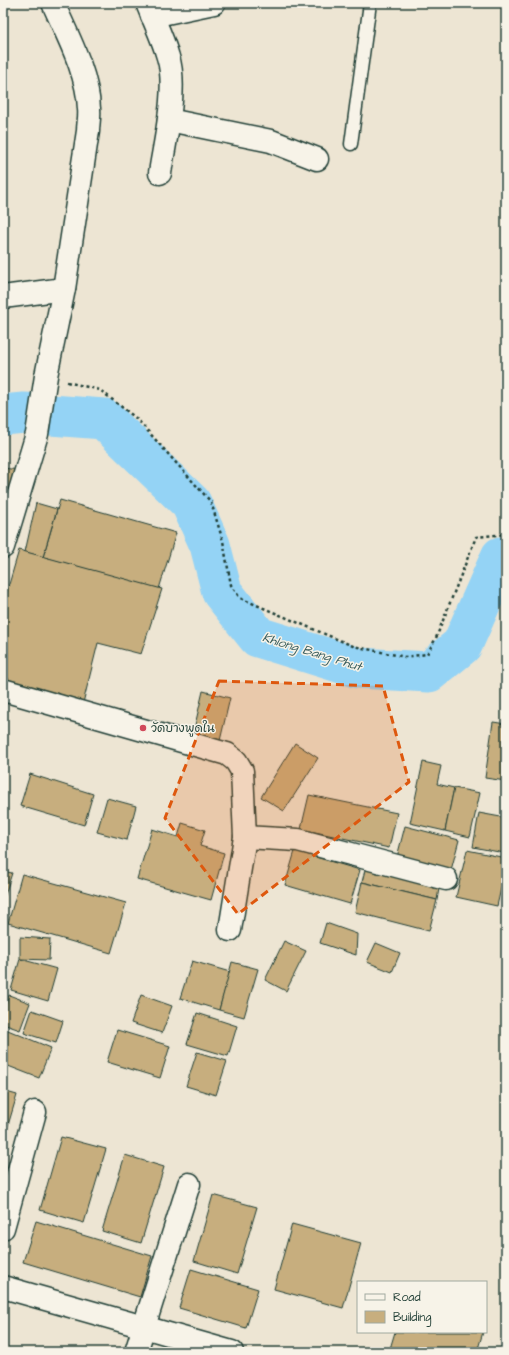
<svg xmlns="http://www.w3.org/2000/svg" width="509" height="1355" font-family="'Architects Daughter','Playpen Sans Thai',sans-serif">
<rect width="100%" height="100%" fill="#ede5d3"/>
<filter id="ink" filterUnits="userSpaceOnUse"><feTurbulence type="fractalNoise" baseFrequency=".025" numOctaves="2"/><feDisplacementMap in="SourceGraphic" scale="8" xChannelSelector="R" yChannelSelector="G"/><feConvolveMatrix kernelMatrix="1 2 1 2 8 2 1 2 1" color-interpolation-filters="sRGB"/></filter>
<g filter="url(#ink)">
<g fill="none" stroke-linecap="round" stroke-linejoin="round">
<path stroke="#94d3f5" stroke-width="41" d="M3 415 24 413 104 419 191 503 210 545 222 592 258 637 358 668 429 672 462 645 501 557 506 558"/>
</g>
<g fill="#c7ae7e" stroke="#1f3d34">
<path d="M3 468 19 470 14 496 3 494Z"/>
<path d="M60 500 176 533 159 589 43 557Z"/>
<path d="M36 503 57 509 43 557 25 552Z"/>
<path d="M19 550 162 589 141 654 98 643 83 703 3 679V605Z"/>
<path d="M203 691 230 698 219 745 192 738Z"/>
<path d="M493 722 506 724V781L485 778Z"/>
<path d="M295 743 318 758 284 811 261 797Z"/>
<path d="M423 762 441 766 437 784 454 788 445 831 410 823Z"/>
<path d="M30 774 93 794 84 825 20 806Z"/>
<path d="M454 788 480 793 470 837 445 831Z"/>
<path d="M309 795 397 813 389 848 301 829Z"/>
<path d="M107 798 136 806 127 840 97 832Z"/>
<path d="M479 813 506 818V839L504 853 473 847Z"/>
<path d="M182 823 205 830 200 846 224 853 211 900 137 879 152 829 178 837Z"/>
<path d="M405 826 459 840 450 874 396 861Z"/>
<path d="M467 850 506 858V866L497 906 456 897Z"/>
<path d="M295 851 360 870 350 904 285 885Z"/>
<path d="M366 866 440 883 437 900 362 882Z"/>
<path d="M3 871 12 873 3 901Z"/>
<path d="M22 874 126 903 111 953 8 923Z"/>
<path d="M362 882 437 900 429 931 355 912Z"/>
<path d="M326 923 357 934 356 955 320 943Z"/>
<path d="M20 937 50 939 49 960 20 959Z"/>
<path d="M284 941 306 951 286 991 265 980Z"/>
<path d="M376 943 400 953 392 972 367 962Z"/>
<path d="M20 959 57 969 48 1001 11 990Z"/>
<path d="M192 961 230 972 219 1010 180 998Z"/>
<path d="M232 962 258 969 244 1017 219 1010Z"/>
<path d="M9 995 30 1003 20 1030 3 1024V1012Z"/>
<path d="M141 995 172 1006 162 1033 131 1023Z"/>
<path d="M32 1010 63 1021 56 1043 24 1033Z"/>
<path d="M197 1013 237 1026 228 1056 187 1044Z"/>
<path d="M3 1028 51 1048 39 1078 3 1064Z"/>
<path d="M117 1030 170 1046 160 1078 107 1062Z"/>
<path d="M197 1052 227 1061 216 1095 186 1086Z"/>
<path d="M3 1091 17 1095 3 1142Z"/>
<path d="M61 1137 106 1149 84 1223 40 1210Z"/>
<path d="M125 1155 164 1167 141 1243 102 1231Z"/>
<path d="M213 1195 257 1207 237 1274 194 1261Z"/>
<path d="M36 1221 152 1256 140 1297 23 1262Z"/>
<path d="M292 1224 361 1243 343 1308 274 1289Z"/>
<path d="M191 1269 258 1289 246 1328 179 1308Z"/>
<path d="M395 1332H483L477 1352H389Z"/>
</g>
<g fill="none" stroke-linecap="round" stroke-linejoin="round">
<defs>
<path id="lane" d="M351 144 370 3"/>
<g id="street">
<path d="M147 3C154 21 163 39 168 57 178 88 165 140 160 173"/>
<path d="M152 16 214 3"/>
<path d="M169 120 271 141 317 159"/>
<path d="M3 297 64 289"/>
<path d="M3 547 37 434 46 376 64 289 88 131C88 124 90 116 89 109 88 73 67 35 53 3"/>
<path d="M3 690 227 754 236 761 242 771 245 837 230 930"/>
<path d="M245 837 298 840 446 879"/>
<path d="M3 1228 35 1112"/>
<path d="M3 1287 232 1352"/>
<path d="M136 1352 189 1184"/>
</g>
</defs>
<use href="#lane" stroke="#1f3d34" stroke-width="15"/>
<use href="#street" stroke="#1f3d34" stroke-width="25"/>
<path stroke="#1f3d34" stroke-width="2.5" stroke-dasharray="3 3" stroke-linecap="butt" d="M67 382 100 390 137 419 211 502 223 541 231 585 240 598 353 646 405 657 427 654 436 638 476 537 506 534"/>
<use href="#lane" stroke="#f7f3e8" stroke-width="12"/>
<use href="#street" stroke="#f7f3e8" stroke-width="22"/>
</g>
</g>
<path fill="#de580e" fill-opacity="0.2" stroke="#de580e" stroke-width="3" stroke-dasharray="8 5" stroke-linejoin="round" d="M219 681 383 686 409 782 238 914 165 818Z"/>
<circle fill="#d1495b" stroke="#f7f3e8" stroke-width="1.5" cx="143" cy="728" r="4"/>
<g text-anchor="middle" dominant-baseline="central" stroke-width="3" stroke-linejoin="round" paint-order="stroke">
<g font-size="12" fill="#1f3d34" stroke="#f7f3e8" text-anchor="start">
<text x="151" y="728">วัดบางพูดใน</text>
</g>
<g font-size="13" font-style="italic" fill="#365b5b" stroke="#f7f3e8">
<text transform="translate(312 652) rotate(17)">Khlong Bang Phut</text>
</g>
</g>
<rect width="509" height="1355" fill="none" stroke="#f7f3e8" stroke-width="16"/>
<rect x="8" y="8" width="493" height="1339" fill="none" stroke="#1f3d34" stroke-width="1.5" filter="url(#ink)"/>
<rect x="357" y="1281" width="130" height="52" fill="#f7f3e8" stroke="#a1aaa0"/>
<rect x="365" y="1294" width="20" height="6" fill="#f7f3e8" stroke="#a1aaa0"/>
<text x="393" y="1301" font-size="12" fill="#1f3d34">Road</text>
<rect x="365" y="1311" width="20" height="12" fill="#c7ae7e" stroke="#a1aaa0"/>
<text x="393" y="1321" font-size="12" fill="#1f3d34">Building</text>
</svg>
